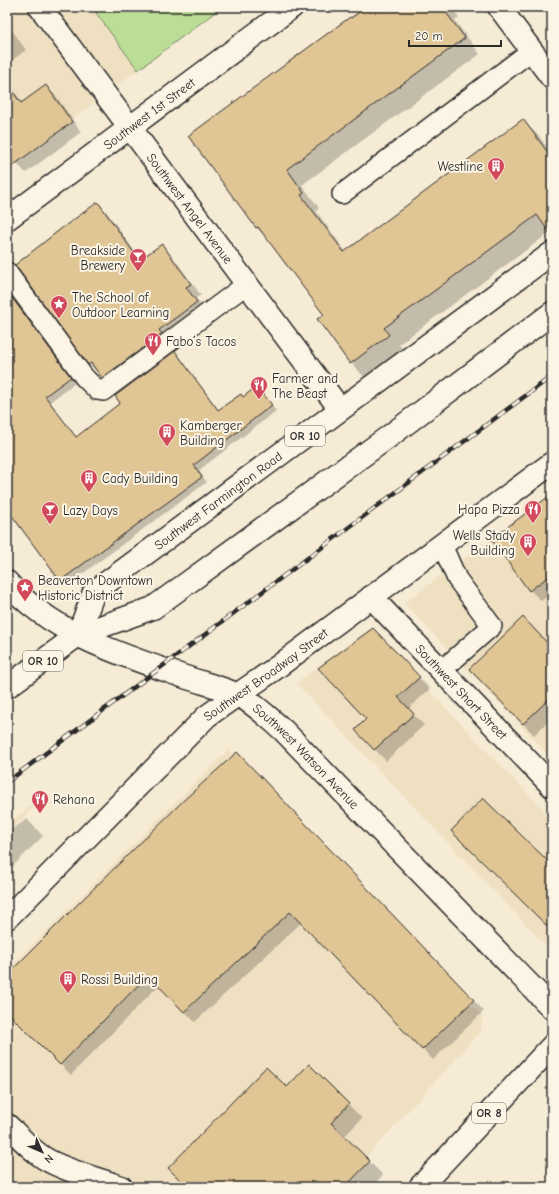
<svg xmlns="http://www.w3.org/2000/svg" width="559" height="1194" font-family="'Comic Neue',sans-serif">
<rect width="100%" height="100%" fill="#f6ebd5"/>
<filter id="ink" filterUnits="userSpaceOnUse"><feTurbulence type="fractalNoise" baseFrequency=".025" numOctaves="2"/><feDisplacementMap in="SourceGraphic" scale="8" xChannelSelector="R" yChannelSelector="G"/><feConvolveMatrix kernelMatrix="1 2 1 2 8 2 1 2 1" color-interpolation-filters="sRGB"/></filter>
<g filter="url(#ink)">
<g fill="#efe0c2">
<path d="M7 7H104L96 14 138 70 7 167Z"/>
<path d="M552 494V758L404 603Z"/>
<path d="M370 629 552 819V952L296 683Z"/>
<path d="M229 749 482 1016 481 1031 339 1187H7V970Z"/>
<path d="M41 799 7 835V824Z"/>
</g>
<path fill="#bcdd96" stroke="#748460" d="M104 7H222L138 70 96 13Z"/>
<g fill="#0003">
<path d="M364 7H451L459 18 455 21 480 54 302 185 319 208 316 211 346 252 523 121 539 136 550 152 552 150V231L399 344 404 351 366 379 351 363 325 315 271 242 257 228 189 137Z"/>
<path d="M7 23 26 50 7 64Z"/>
<path d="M7 82 23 103 45 86 56 96 81 132 26 173 16 163 7 162Z"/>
<path d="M98 203 108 214 141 260 162 245 172 256 201 295 196 298 207 313 113 388 89 364Z"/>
<path d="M7 290 75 383 50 402 76 438 122 404 175 353 219 410 262 393 276 411 198 471 207 482 66 586 61 581 7 507Z"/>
<path d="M552 495V593L541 601 530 590Z"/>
<path d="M384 640 430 689 408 709 424 725 386 761 356 730 367 719Z"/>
<path d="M552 649V718L534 735 471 669Z"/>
<path d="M248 765 484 1011 433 1060 301 923 195 1022 159 985 71 1075 7 1011V977Z"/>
<path d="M27 819 43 836 7 872V833Z"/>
<path d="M309 1066 362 1118 344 1137 383 1175 371 1187H188Z"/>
</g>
<g fill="#e0c595" stroke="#2b2b2b">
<path d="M367 7H442L465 38 287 169 304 193 301 195 344 252 523 119 552 158V236L537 215 384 328 389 335 350 364 317 319 324 315 258 227 256 228 188 136 350 17 351 18Z"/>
<path d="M7 84 21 103 46 85 72 122 7 170Z"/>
<path d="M98 202 139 260 162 244 191 284 186 287 197 302 159 330 162 334 102 378 91 363 88 365 15 265 62 228Z"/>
<path d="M7 291 71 377 45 396 76 437 120 403 115 396 175 351 218 410 241 394 243 397 257 386 272 405 194 465 202 477 60 581 7 509Z"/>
<path d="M552 494V574L529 591 491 539Z"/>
<path d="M523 617 552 648V696L523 724 469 669Z"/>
<path d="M373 628 420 677 398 697 414 714 374 750 355 730 366 719 318 668Z"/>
<path d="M237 752 474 1000 422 1050 290 912 184 1012 148 975 60 1065 7 1012V975L79 903 184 800Z"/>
<path d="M483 798 552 865V931L451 831Z"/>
<path d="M309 1064 349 1104 331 1123 370 1161 345 1187H187L168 1168 266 1067 287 1087Z"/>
</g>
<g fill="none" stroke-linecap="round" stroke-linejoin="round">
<defs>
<g id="lane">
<path d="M342 194 531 51"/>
<path d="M7 272 84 377 97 390 103 391 247 284"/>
<path d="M441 671 492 626 457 579 442 545"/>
</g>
<g id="street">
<path id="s1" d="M40 7 340 409"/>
<path id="s2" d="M7 219 292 7"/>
<path id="s3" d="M371 597 552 786"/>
<path d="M7 1125C19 1136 30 1149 44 1158 65 1171 97 1178 121 1187"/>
</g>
<g id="secondary">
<path d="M499 7 552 78"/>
<path id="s4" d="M7 582C52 634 122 655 185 677 202 683 225 688 240 696 256 705 269 718 283 730L552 1008"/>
<path id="s5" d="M7 918 207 716 276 668 552 463"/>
</g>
<g id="primary">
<path id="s6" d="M78 635 94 592 552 253"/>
<path d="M7 687 78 635 153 608 391 435 552 313"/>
<path d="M420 1187 552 1046"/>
</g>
</defs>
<use href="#lane" stroke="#2b2b2b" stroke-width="22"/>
<use href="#street" stroke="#2b2b2b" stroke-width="25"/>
<use href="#secondary" stroke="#2b2b2b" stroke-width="25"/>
<use href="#primary" stroke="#2b2b2b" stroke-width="25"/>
<use href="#lane" stroke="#fcf5e5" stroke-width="19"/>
<use href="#street" stroke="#fcf5e5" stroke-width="22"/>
<use href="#secondary" stroke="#fcf5e5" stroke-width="22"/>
<use href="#primary" stroke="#fcf5e5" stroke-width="22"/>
<defs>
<path id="rail" d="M7 782 552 376"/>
</defs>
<use href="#rail" stroke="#2b2b2b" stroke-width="4.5"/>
<use href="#rail" stroke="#fcf5e5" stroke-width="3" stroke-dasharray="9" stroke-linecap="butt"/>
</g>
</g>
<defs>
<symbol id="building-pin" viewBox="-11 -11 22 30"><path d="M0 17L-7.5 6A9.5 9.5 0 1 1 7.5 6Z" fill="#d1495b" stroke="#fcf5e5"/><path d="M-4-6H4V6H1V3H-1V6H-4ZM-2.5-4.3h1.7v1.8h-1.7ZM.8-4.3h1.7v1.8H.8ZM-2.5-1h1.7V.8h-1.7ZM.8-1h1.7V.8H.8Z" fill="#fff"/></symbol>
<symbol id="bar-pin" viewBox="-11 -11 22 30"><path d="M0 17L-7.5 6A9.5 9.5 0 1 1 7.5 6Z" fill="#d1495b" stroke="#fcf5e5"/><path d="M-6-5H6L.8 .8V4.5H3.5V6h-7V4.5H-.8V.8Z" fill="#fff"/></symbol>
<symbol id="sight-pin" viewBox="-11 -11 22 30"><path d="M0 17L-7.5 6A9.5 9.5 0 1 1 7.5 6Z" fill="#d1495b" stroke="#fcf5e5"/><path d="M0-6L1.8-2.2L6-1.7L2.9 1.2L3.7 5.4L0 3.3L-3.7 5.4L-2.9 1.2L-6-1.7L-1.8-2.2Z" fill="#fff"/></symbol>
<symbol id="restaurant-pin" viewBox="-11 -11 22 30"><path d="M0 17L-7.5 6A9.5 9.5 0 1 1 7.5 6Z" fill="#d1495b" stroke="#fcf5e5"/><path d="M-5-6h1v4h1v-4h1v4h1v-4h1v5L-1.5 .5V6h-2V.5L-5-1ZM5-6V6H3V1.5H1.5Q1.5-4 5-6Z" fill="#fff"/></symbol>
</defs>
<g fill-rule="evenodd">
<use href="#building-pin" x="486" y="156" width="20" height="27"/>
<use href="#bar-pin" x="128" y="247" width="20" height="27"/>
<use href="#sight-pin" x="49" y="294" width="20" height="27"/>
<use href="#restaurant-pin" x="143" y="331" width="20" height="27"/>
<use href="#restaurant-pin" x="249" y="375" width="20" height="27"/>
<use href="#building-pin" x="157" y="422" width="20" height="27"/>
<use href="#building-pin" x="79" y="468" width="20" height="27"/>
<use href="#restaurant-pin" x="523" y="499" width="20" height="27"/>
<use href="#bar-pin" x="40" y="500" width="20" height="27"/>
<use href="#building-pin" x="518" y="532" width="20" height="27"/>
<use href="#sight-pin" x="15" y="577" width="20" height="27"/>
<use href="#restaurant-pin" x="30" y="789" width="20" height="27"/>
<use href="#building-pin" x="58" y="969" width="20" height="27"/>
</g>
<g text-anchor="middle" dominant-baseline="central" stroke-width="4" stroke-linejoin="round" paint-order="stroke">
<g fill="#fcf5e5" stroke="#6a6863" stroke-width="1">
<rect x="285" y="426" width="40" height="20" rx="3"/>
<rect x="23" y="651" width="40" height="20" rx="3"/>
<rect x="472" y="1103" width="34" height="20" rx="3"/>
</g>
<g font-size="12" font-weight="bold" fill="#2b2b2b">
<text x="305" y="436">OR 10</text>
<text x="43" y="661">OR 10</text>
<text x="489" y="1113">OR 8</text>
</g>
<g font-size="13" fill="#2b2b2b" stroke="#fcf5e5">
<text stroke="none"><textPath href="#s2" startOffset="177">Southwest 1st Street</textPath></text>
<text stroke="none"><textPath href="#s1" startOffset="251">Southwest Angel Avenue</textPath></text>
<text stroke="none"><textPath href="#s6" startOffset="200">Southwest Farmington Road</textPath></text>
<text stroke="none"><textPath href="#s5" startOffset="356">Southwest Broadway Street</textPath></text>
<text stroke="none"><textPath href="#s3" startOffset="131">Southwest Short Street</textPath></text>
<text stroke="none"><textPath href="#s4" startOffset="352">Southwest Watson Avenue</textPath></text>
</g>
<g font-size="13" fill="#2b2b2b" stroke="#fcf5e5" text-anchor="start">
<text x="483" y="166" text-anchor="end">Westline</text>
<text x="125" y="250" text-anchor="end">Breakside<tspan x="125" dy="15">Brewery</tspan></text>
<text x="72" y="297">The School of<tspan x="72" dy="15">Outdoor Learning</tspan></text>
<text x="166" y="341">Fabo’s Tacos</text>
<text x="272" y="378">Farmer and<tspan x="272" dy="15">The Beast</tspan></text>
<text x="180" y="425">Kamberger<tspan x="180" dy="15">Building</tspan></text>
<text x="102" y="478">Cady Building</text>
<text x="520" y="509" text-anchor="end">Hapa Pizza</text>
<text x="63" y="510">Lazy Days</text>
<text x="515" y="535" text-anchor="end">Wells Stady<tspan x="515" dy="15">Building</tspan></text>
<text x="38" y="580">Beaverton Downtown<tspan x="38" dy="15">Historic District</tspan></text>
<text x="53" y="799">Rehana</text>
<text x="81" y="979">Rossi Building</text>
</g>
</g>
<rect width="559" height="1194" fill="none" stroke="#fcf5e5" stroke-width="24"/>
<rect x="12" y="12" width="535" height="1170" fill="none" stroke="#2b2b2b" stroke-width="1.5" filter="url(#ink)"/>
<g transform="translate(42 1152) rotate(135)" stroke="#fcf5e5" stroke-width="3" paint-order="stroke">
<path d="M0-3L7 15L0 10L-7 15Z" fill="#2b2b2b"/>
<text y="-6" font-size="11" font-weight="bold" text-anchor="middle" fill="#2b2b2b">N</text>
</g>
<path d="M409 40v6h92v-6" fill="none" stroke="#2b2b2b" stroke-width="2"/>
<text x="415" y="40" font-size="12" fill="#2b2b2b" stroke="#fcf5e5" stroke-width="3" paint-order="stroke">20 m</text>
</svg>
